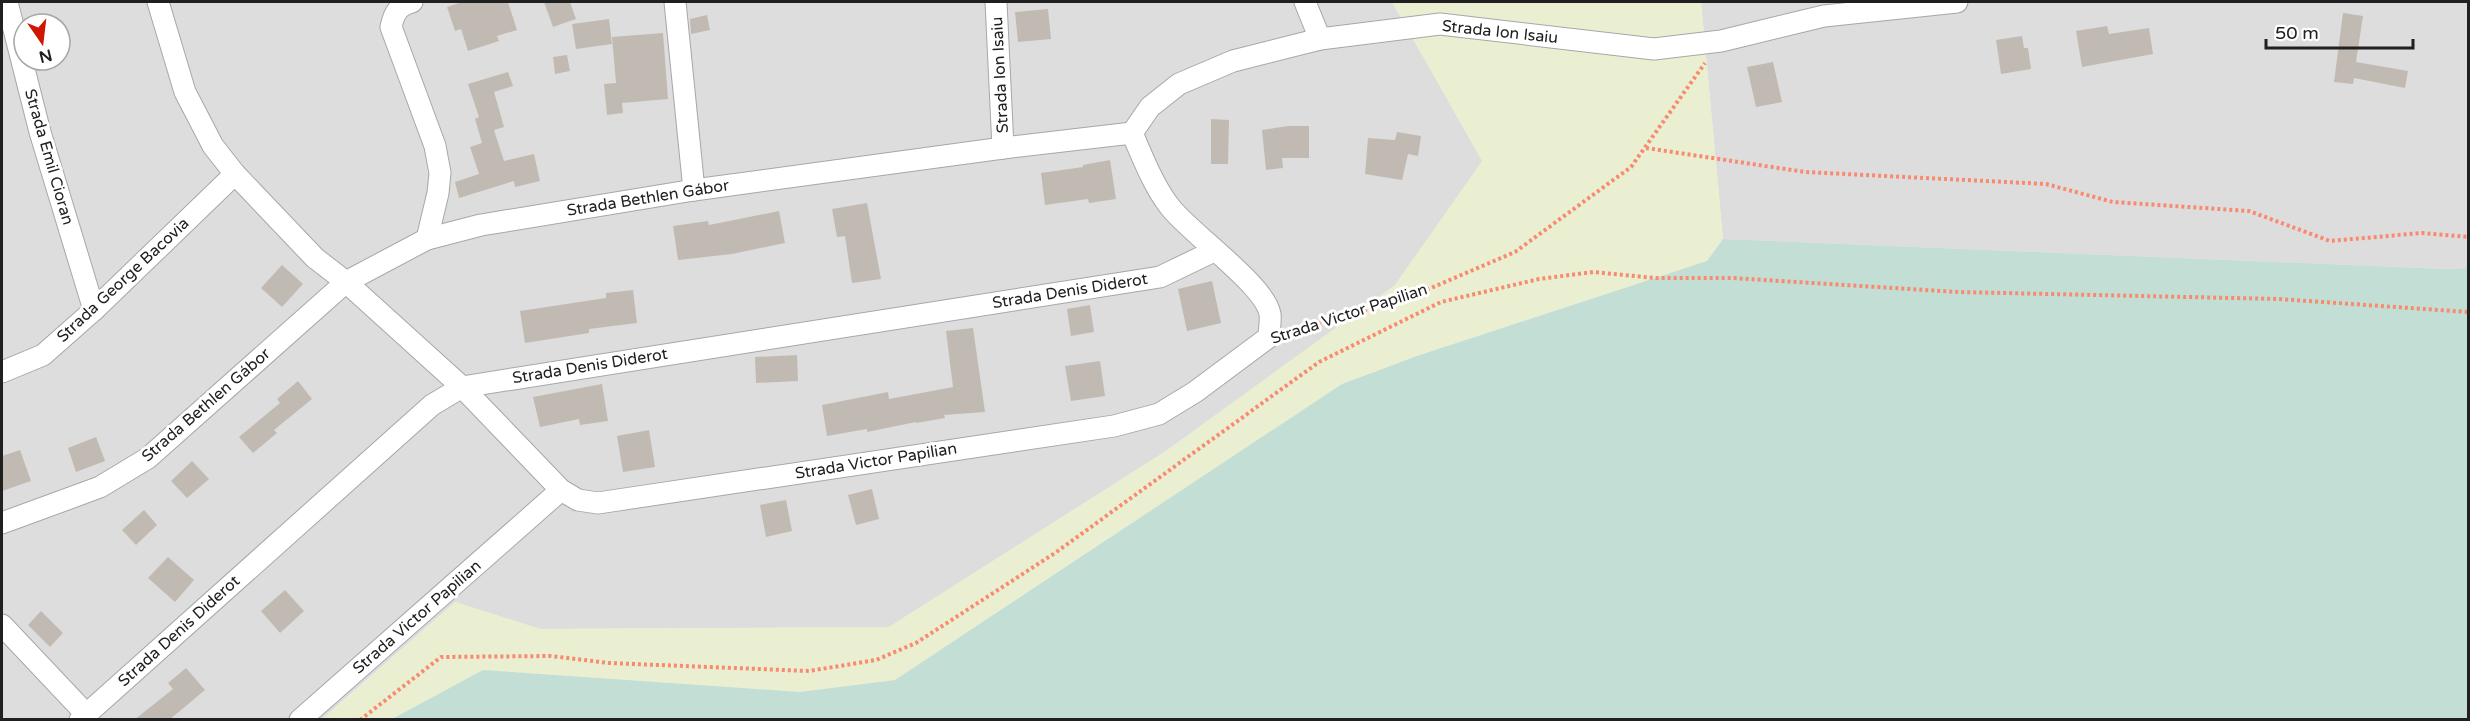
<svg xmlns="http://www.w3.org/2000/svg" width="2470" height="721" font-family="'Varela Round',sans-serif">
<rect width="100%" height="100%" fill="#f0eee6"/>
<g fill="#dedddd" fill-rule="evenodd">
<path d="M2 2H1392L1483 161 1395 285 1166 451 889 627 540 629 455 602 322 719H2ZM24 24H60V60H24Z"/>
<path d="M1701 2H2468V268L2446 269 1723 239Z"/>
</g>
<path fill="#eaefd2" d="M1392 2H1701L1723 239 1707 261 1417 356 1342 384 895 680 800 692 483 670 392 719 322 720 455 602 540 629 889 627 1166 451 1395 285 1482 161Z"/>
<path fill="#c3ded4" d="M1723 239 2446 269 2468 268V719H392L483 670 800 692 895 680 1342 384 1417 356 1707 261Z"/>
<g fill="#c1bab2">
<path d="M462 2H508L517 30 497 36 499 41 468 51 461 29 455 31 447 7Z"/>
<path d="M544 2H570L576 19 553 27Z"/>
<path d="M1048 9 1051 39 1018 42 1015 12Z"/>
<path d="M2343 13 2363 16 2356 62 2408 71 2405 88 2354 78 2353 84 2334 82Z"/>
<path d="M707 15 710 30 691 34 690 19Z"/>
<path d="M609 19 612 44 576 49 572 24Z"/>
<path d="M2107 26 2109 34 2149 28 2153 54 2082 67 2076 31Z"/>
<path d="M663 33 668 99 622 103 623 113 607 115 604 84 616 83 612 37Z"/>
<path d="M2022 36 2024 48H2028L2031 69 2001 74 1996 40Z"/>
<path d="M567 55 570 71 555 74 553 57Z"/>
<path d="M1773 62 1782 102 1756 107 1747 67Z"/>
<path d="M508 72 513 86 494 92 504 127 494 130 504 161 534 154 540 181 515 187 514 181 459 198 455 182 479 174 470 147 482 143 475 119 479 117 468 84Z"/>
<path d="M1211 119 1229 120 1228 164H1211Z"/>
<path d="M1288 126H1309V158H1282L1283 168 1266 170 1262 130Z"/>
<path d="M1397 132 1421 136 1418 156 1408 154 1402 180 1365 174 1368 138 1395 140Z"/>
<path d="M1110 160 1116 199 1089 203 1088 199 1045 205 1041 173 1083 167V165Z"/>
<path d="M867 203 881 279 852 283 845 236 837 237 832 209Z"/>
<path d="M779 211 785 243 732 254 678 260 673 226 708 221 709 225Z"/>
<path d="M282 265 303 284 282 307 261 288Z"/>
<path d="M1212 281 1221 323 1187 331 1178 289Z"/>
<path d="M633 290 637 323 589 329V333L525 343 520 311 606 298V293Z"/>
<path d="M1090 305 1094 332 1071 336 1067 309Z"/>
<path d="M973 328 985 412 944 415 945 418 916 423V422L867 432V429L827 436 822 405 888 392 889 399 953 387 946 331Z"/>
<path d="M797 355 798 381 756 383 755 357Z"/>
<path d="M1100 361 1105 396 1071 401 1065 366Z"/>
<path d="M298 381 312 399 274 430 277 433 253 453 239 437 280 403 277 399Z"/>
<path d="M602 384 608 421 580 425 579 419 540 427 533 397Z"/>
<path d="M649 430 655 467 623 472 617 436Z"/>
<path d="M96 437 105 461 76 472 68 448Z"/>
<path d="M20 450 31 481 2 491V456Z"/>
<path d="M192 461 209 479 187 498 171 481Z"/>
<path d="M872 489 879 519 856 525 848 495Z"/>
<path d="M786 500 792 531 766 537 760 505Z"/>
<path d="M144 510 157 525 136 545 122 530Z"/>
<path d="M168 557 194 580 175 602 148 578Z"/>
<path d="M285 590 304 611 280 633 261 611Z"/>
<path d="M41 611 63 633 50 647 28 625Z"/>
<path d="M186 668 205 690 169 720H134L173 689 168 683Z"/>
</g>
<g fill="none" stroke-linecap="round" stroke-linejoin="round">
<defs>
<g id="street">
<path d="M7 2 40 132 94 310"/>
<path d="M158 2 185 92 213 146 235 174 315 258 346 282 462 387 561 490 578 500 598 503 1114 426 1159 414 1195 392 1269 337C1269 330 1271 321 1270 314 1265 285 1191 234 1170 207 1153 185 1143 158 1132 133"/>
<path d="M412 2C398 6 394 13 391 27L435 146 440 173 438 193 427 239"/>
<path d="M675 2 694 190"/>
<path d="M996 2 1003 148"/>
<path d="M1305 2 1320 39"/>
<path d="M1132 133 1150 107 1179 84 1233 61 1320 39 1440 24 1654 49 1721 41 1824 16 1957 2"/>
<path d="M2 372 43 355 94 310 235 174"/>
<path d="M2 523 100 487 148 458 346 282 427 239 481 225 694 190 1003 148 1132 133"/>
<path d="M2 625 86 714"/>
<path d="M80 720 432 405 462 387 1160 277 1214 251"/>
<path d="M300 720 561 490"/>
</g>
</defs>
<use href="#street" stroke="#a7a7a7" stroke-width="23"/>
<g stroke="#f98a6f" stroke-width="4" stroke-dasharray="3 3" stroke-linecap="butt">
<path d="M1646 148 1805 172 2046 184 2113 202 2249 211 2330 241 2422 233 2468 237"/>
<path d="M1289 332 1410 297 1515 252 1631 167 1705 63"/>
<path d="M360 720 441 657 551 656 609 663 809 671 876 660 916 643 1055 553 1319 362 1441 302 1539 279 1593 272 1655 278H1732L1958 292 2279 299 2468 312"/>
</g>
<use href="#street" stroke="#fff" stroke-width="21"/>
</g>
<g text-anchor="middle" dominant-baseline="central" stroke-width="6" stroke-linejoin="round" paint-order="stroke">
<g font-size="16" fill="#202020" stroke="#fff">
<text transform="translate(1500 32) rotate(6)">Strada Ion Isaiu</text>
<text transform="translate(1000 75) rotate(-93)">Strada Ion Isaiu</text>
<text transform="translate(49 157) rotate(74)">Strada Emil Cioran</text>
<text transform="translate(648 198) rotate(-9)">Strada Bethlen Gábor</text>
<text transform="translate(123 280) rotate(-43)">Strada George Bacovia</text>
<text transform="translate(1070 291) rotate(-9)">Strada Denis Diderot</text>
<text transform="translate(1349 314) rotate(-18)">Strada Victor Papilian</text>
<text transform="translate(590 366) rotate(-9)">Strada Denis Diderot</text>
<text transform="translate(206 405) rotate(-41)">Strada Bethlen Gábor</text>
<text transform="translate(876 461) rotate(-9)">Strada Victor Papilian</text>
<text transform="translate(417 617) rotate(-41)">Strada Victor Papilian</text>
<text transform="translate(179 631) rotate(-42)">Strada Denis Diderot</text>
</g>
</g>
<rect width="2470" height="721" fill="none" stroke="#202020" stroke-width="6"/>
<g transform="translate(42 42) rotate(166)"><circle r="28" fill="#ffffff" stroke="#a6a6a6" stroke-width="1.5"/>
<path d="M0-4.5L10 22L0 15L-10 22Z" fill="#ce1602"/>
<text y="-9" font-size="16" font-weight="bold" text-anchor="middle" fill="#202020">N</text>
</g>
<path d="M2266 39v9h147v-9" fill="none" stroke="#202020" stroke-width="3"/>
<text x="2275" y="39" font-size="18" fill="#202020" stroke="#ffffff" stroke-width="4.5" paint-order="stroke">50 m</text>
</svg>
